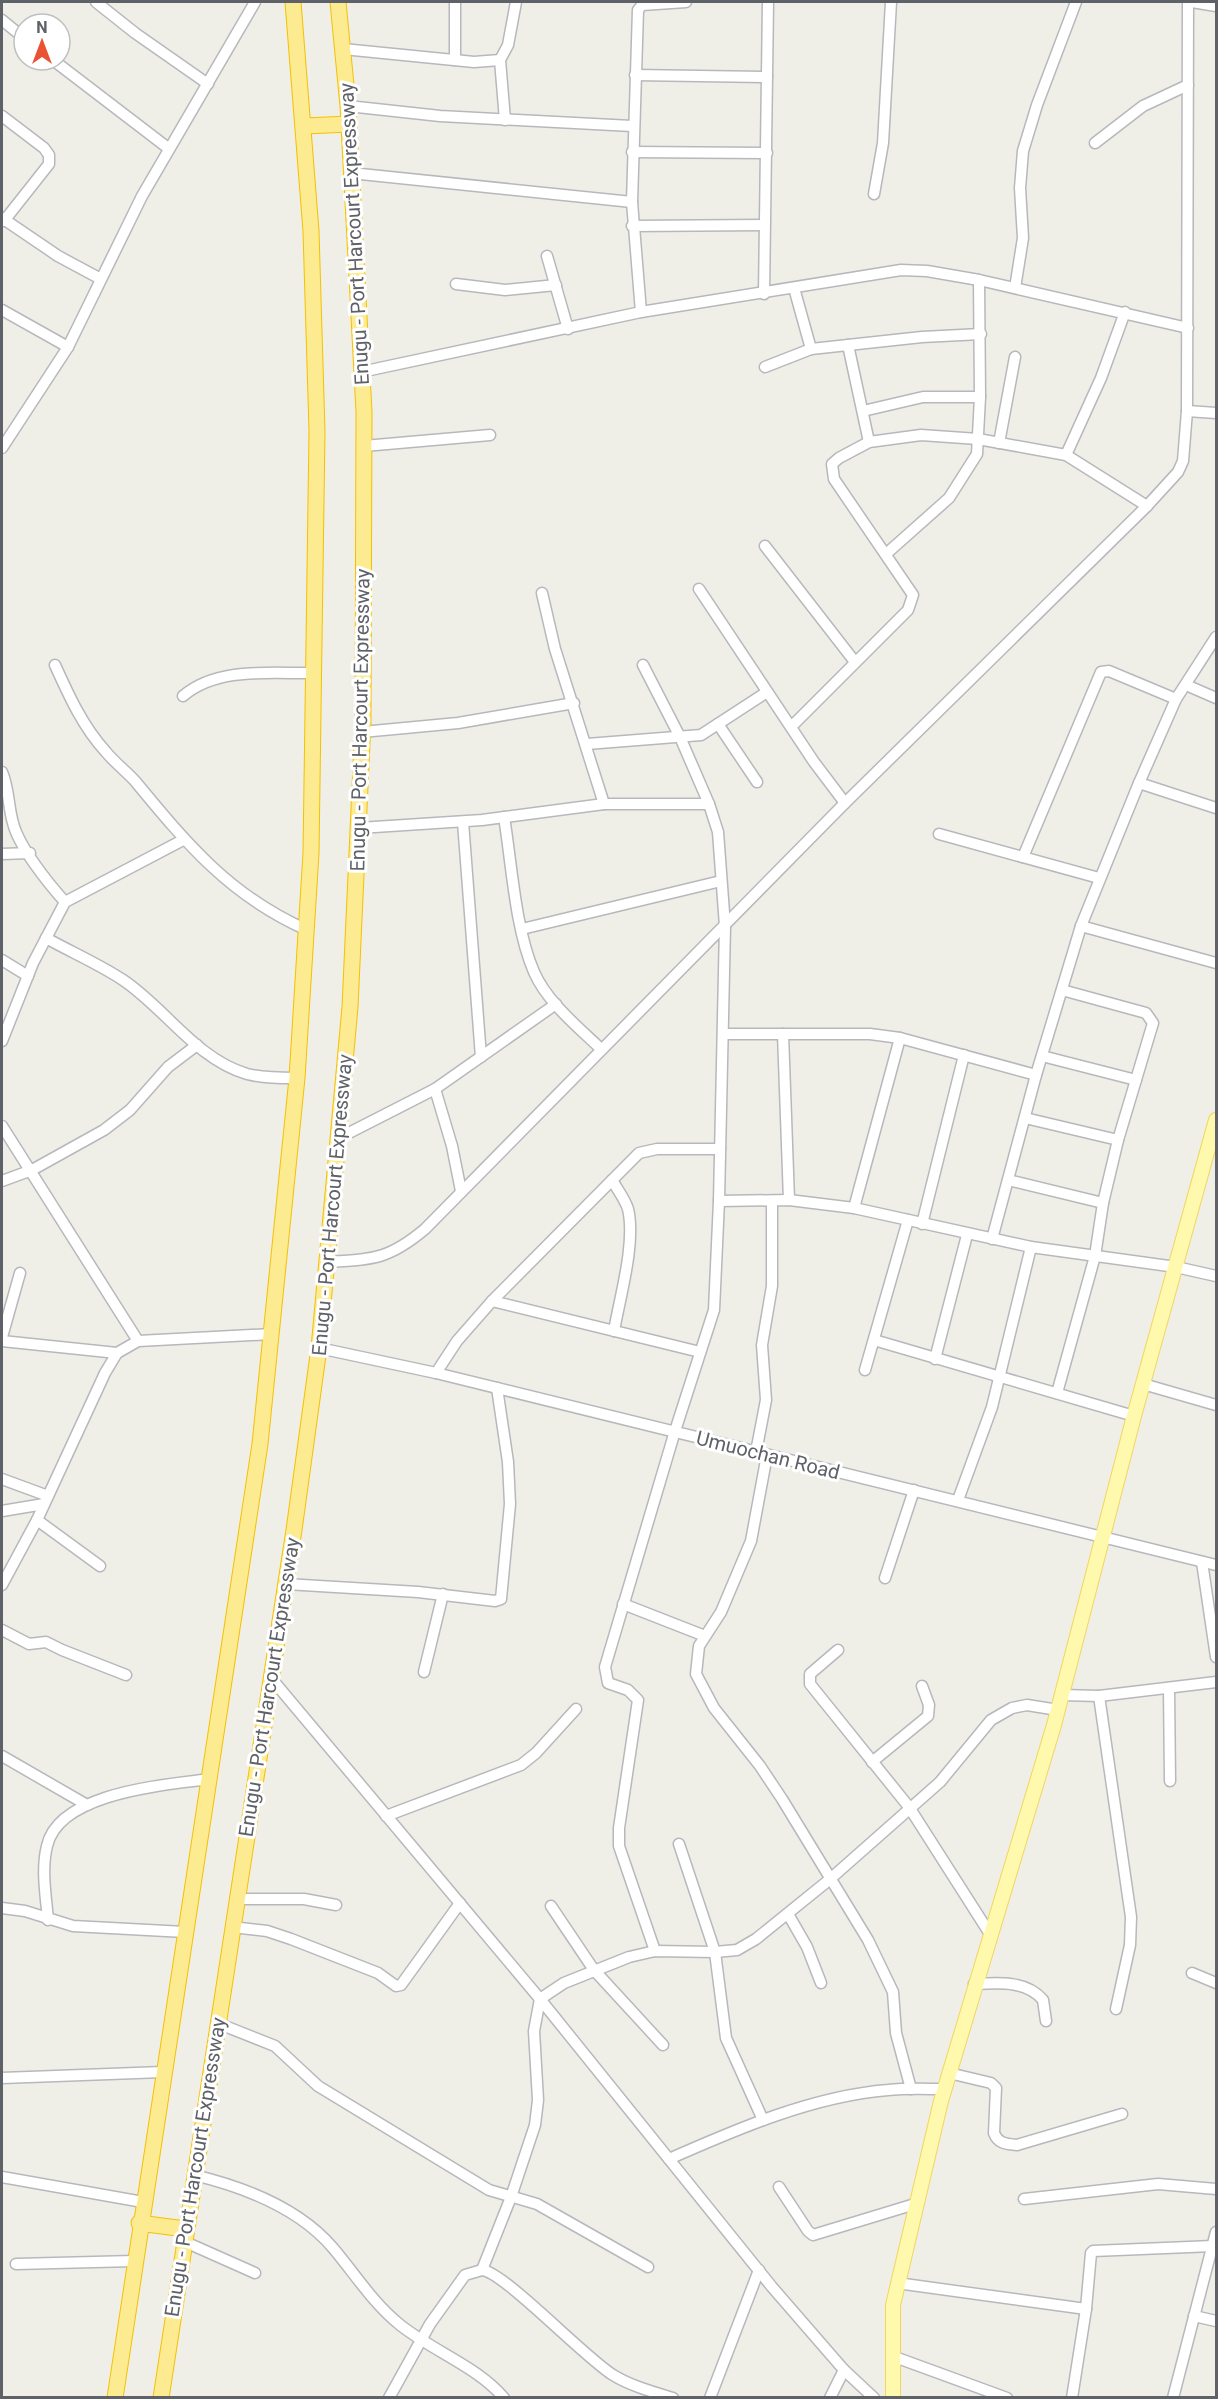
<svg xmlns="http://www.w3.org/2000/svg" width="1218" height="2399" font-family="Roboto,sans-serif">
<rect width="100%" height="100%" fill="#f0efe7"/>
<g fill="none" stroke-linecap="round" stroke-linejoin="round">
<defs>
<g id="minor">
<path d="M96 2 135 33 208 84"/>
<path d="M455 2V60"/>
<path d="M1192 2 1216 6"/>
<path d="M2 20 24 38"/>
<path d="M343 49 474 62 500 60"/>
<path d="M53 60 168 148"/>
<path d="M635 75 767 77"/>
<path d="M348 106 440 116 632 126"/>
<path d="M2 116 44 148 49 155V164L4 221"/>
<path d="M505 120 500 60 508 45 516 2"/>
<path d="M1095 143 1143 106 1188 85"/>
<path d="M632 152 767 153"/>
<path d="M351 173 632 202"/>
<path d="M874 194 883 143 891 2"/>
<path d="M2 218 58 256 99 278"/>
<path d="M632 226 764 225"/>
<path d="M547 256 568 329"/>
<path d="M456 284 505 290 556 285"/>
<path d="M794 288 811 349"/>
<path d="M1015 288 1023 238 1020 188 1023 151 1037 105 1076 2"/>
<path d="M764 294 768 2"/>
<path d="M2 310 68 347"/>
<path d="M641 312 632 202 638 10 642 5 686 2"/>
<path d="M848 345 869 442"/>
<path d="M765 367 811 349 922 337 981 334"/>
<path d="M361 372 641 312 901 270 927 271 979 280 1188 328"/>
<path d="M863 411 923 397H980"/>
<path d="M1187 411 1216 413"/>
<path d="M999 443 1015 357"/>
<path d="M364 446 490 435"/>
<path d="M2 448 68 347 142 196 255 2"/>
<path d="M1066 455 1101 378 1125 312"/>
<path d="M765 546 855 662"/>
<path d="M886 554 949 498 977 454 980 397 979 280"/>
<path d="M699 589 814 762 845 803"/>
<path d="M542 593 555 649 604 804"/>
<path d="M55 665C69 696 83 727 106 752 115 763 126 771 135 781 187 844 230 896 307 930"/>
<path d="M643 665 680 737 709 804 718 832 725 926 719 1201 714 1310 675 1431 605 1667 608 1683 628 1690 638 1700 619 1828V1846L655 1951"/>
<path d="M1186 685 1216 698"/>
<path d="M183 696C218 666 272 674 315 673"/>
<path d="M718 724 757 782"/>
<path d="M791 727 908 610 913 595 834 479 832 464 839 458 869 442 921 435 978 439 1066 455 1147 506"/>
<path d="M362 732 458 723 574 703"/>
<path d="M587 744 701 735 767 692"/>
<path d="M2 772C9 788 8 806 13 823 19 847 48 883 65 902"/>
<path d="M1139 783 1216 808"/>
<path d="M504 817C512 866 515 928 534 972 547 1002 578 1027 601 1049"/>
<path d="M463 822 481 1057"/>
<path d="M359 828 482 820 604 804H709"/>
<path d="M939 834 1099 878"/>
<path d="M2 854 30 853"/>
<path d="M1023 857 1101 672 1109 671 1176 699"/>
<path d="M1081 926 1216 963"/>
<path d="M522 929 721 881"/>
<path d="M46 938C71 952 99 964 123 980 165 1008 196 1059 247 1074 263 1078 280 1078 297 1078"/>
<path d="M2 960 28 976"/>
<path d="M723 1034H870L900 1038 1036 1075"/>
<path d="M783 1034 789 1200"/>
<path d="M2 1041 33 963 65 902 183 840"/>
<path d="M1042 1056 1136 1080"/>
<path d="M435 1089 452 1146 461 1191"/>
<path d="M1025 1118 1118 1140"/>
<path d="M2 1126 138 1341"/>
<path d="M339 1138 435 1089 556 1004"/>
<path d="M612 1180C617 1189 625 1199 628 1209 636 1243 620 1296 614 1331"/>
<path d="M1008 1180 1103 1203"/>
<path d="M2 1181 32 1170 104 1130 130 1110 168 1067 197 1045"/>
<path d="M719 1201 789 1200 854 1208 1031 1247 1176 1267 1216 1276"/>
<path d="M854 1208 900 1038"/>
<path d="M922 1224 964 1055"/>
<path d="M992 1239 1036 1075 1081 926 1139 783 1176 699 1216 637"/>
<path d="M327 1262C373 1259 388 1260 425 1229L845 803 1147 506 1178 472 1183 461 1187 411 1188 2"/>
<path d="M492 1301 700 1352"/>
<path d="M2 1337 20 1273"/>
<path d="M874 1340 1134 1416"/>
<path d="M2 1341 117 1353"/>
<path d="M319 1348 436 1373 1216 1565"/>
<path d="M935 1359 967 1235"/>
<path d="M865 1370 908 1220"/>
<path d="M436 1373 457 1341 492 1301 639 1153 657 1149H720"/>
<path d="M1143 1384 1216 1405"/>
<path d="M1057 1393 1095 1256 1103 1203 1118 1140 1153 1023 1146 1013 1062 990"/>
<path d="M756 1452 766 1400 762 1345 772 1286V1201"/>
<path d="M767 1455 751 1541 721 1612 699 1646 696 1674 714 1708 760 1766 782 1799 868 1940 893 1992 896 2033 911 2089"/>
<path d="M2 1479 48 1496"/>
<path d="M958 1500 992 1407 1031 1247"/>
<path d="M2 1511 44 1504"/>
<path d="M37 1520 100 1566"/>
<path d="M1202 1562 1216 1657"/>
<path d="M885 1578 914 1490"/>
<path d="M286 1584 418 1592 495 1601 501 1599 510 1504 508 1462 497 1388"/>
<path d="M2 1585 37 1520 105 1373 117 1353 138 1341 271 1334"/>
<path d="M623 1604 705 1636"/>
<path d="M2 1630 29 1644 46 1642 62 1650 126 1675"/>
<path d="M838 1650 810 1674V1684L909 1807 990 1934"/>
<path d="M424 1672 443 1594"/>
<path d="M271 1678 540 1999 772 2287 844 2370 874 2398"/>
<path d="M1169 1688 1170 1781"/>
<path d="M1062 1695 1099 1696 1216 1682"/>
<path d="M1099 1696 1131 1917 1130 1945 1116 2009"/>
<path d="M2 1756 87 1805"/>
<path d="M872 1762 928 1716 929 1705 922 1686"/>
<path d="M386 1816 521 1765 536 1753 576 1709"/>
<path d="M679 1844 715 1952 726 2038 763 2120"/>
<path d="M236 1899H304L336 1905"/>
<path d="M551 1906 594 1970 663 2045"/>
<path d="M2 1908 25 1911 73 1926 185 1932"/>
<path d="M788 1914 807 1947 821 1983"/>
<path d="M48 1920C46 1896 41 1870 47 1846 59 1792 166 1785 210 1779"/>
<path d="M232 1927 267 1931 291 1939 378 1973 396 1986 401 1985 460 1903"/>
<path d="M1192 1973 1216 1983"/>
<path d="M974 1984C998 1983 1026 1980 1043 2000L1046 2021"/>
<path d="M217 2023 275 2046 318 2086 489 2190 537 2204 648 2267"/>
<path d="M949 2073 991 2083 996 2088 994 2133C998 2144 1007 2144 1017 2145L1122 2114"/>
<path d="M2 2078 163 2072"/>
<path d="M669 2159C737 2129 813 2096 888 2090 907 2088 926 2089 944 2089"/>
<path d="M194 2175C244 2187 299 2208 333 2248 355 2274 373 2303 399 2324 432 2351 477 2366 504 2398"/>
<path d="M2 2177 143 2202"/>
<path d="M779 2187 808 2231 813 2235 915 2204"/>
<path d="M1024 2199 1158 2184 1216 2189"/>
<path d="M183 2241 255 2273"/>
<path d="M16 2264 134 2261"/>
<path d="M482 2270 511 2197 535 2125 538 2100 534 2031 540 1999 564 1983 629 1957 655 1951 715 1952 737 1950 756 1939 829 1880 940 1782 991 1720 1012 1708 1027 1705 1058 1710"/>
<path d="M897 2283 1086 2309"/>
<path d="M1194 2316 1216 2321"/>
<path d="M892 2356 1007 2398"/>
<path d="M389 2398 430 2324 465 2275 482 2270C504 2272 584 2357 613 2375 631 2386 653 2392 673 2398"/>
<path d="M710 2398 759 2270"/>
<path d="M830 2398 844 2370"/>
<path d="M1072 2398 1086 2309 1091 2253 1093 2251 1213 2246"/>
<path d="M1173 2398 1216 2232"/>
</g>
<path id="major" d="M893 2398V2305L941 2101 1054 1725 1134 1416 1216 1120"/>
<g id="highway">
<path d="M305 126 349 124"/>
<path d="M139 2223 185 2229"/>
<path d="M115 2398 260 1444 297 1078 311 853 317 431 311 231 293 2"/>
<path d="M161 2398 294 1530 319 1348 350 1007 363 721 364 412 348 106 338 2"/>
</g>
</defs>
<use href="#minor" stroke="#b7b8bd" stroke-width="13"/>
<use href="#major" stroke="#f1d65f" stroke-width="16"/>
<use href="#highway" stroke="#f5c002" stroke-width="17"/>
<use href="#minor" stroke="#fff" stroke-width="10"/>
<use href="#major" stroke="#fef9ad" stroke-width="14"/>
<use href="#highway" stroke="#fceb91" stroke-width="15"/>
</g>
<g text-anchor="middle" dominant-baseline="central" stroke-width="6" stroke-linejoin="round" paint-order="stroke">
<g font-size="20" fill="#5e6167" stroke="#fff">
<text transform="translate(354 234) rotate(-93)">Enugu - Port Harcourt Expressway</text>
<text transform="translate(360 720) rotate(-89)">Enugu - Port Harcourt Expressway</text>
<text transform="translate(332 1205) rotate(-85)">Enugu - Port Harcourt Expressway</text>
<text transform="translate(768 1455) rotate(14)">Umuochan Road</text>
<text transform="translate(269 1687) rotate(-81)">Enugu - Port Harcourt Expressway</text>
<text transform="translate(195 2167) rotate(-81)">Enugu - Port Harcourt Expressway</text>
</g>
</g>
<rect width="1218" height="2399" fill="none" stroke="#5e6167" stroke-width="6"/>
<g transform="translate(42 42)"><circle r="28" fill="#ffffff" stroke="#bfc0c2" stroke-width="1.5"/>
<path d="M0-4.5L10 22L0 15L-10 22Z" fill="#e95334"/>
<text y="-9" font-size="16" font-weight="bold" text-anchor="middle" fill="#5e6167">N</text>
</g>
</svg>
